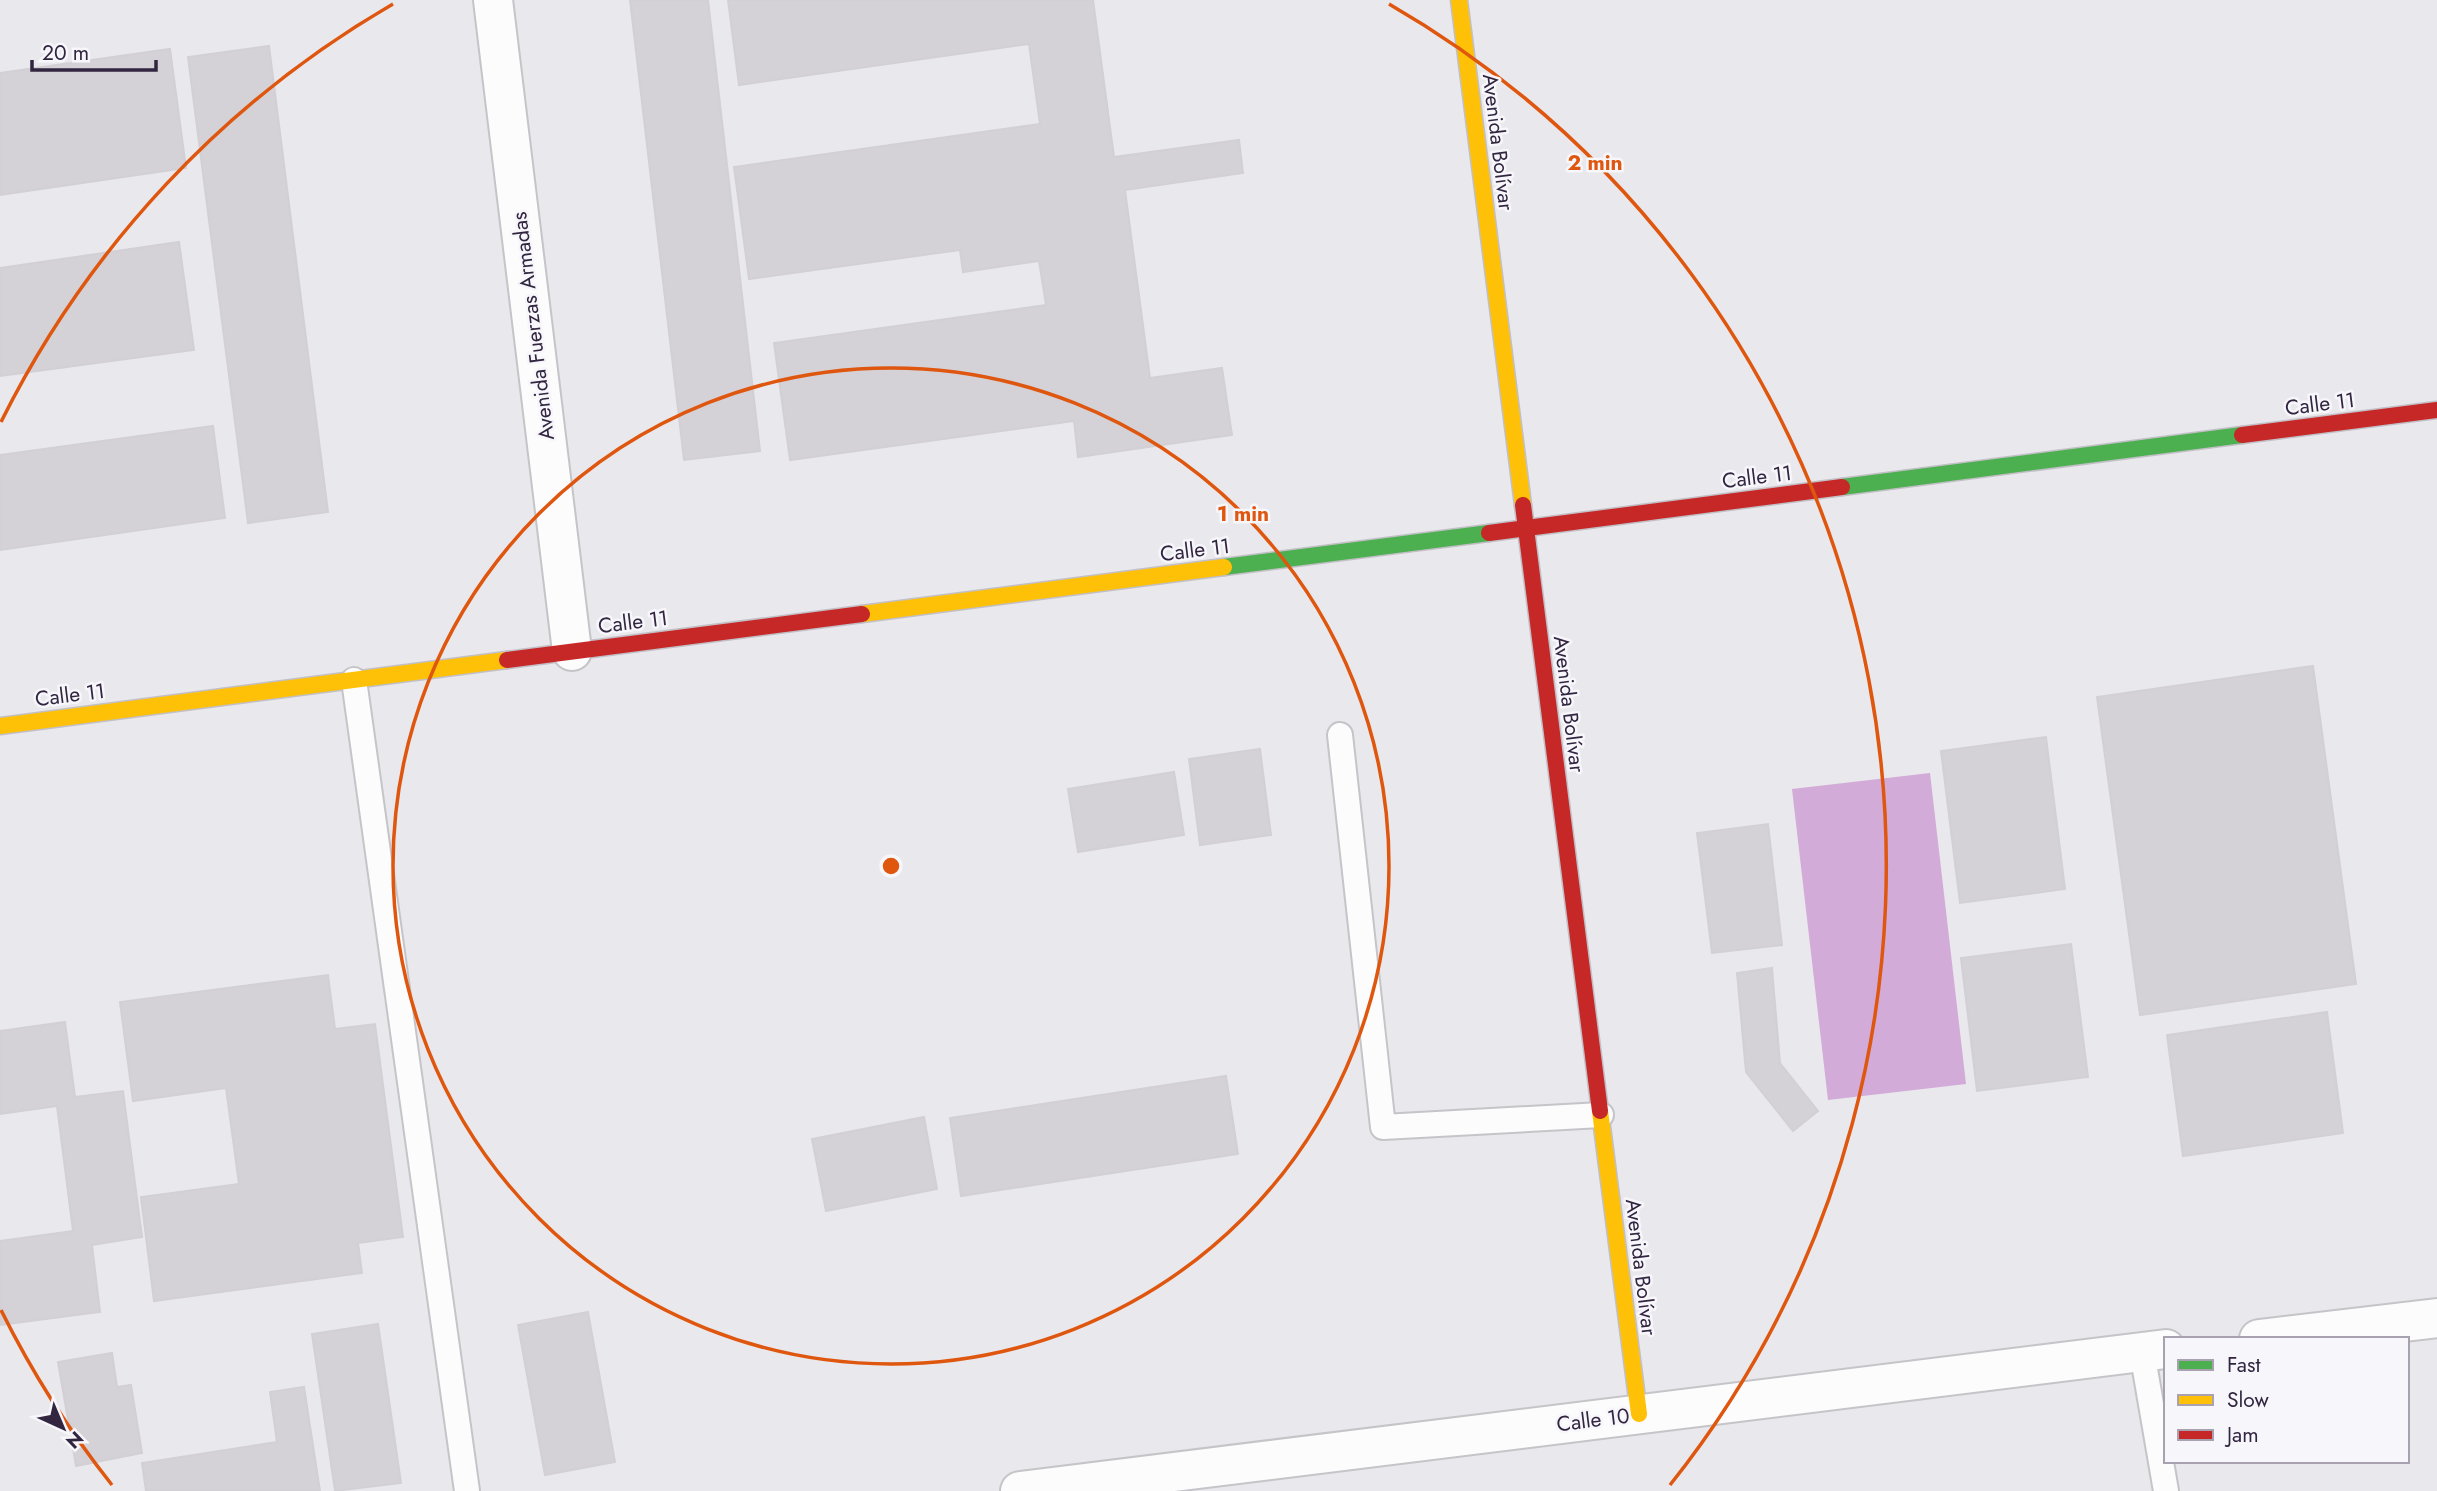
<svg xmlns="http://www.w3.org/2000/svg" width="2437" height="1491" font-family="Jost,sans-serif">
<rect width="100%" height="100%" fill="#e9e8ec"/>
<path fill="#d3abd8" d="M1930 773 1966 1084 1828 1100 1792 789Z"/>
<g fill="#d4d1d7" stroke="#d2d0d5" stroke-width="2">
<path d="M630 0H708L760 451 684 460Z"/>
<path d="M728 0H1093L1114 157 1239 140 1243 173 1125 190 1150 378 1222 368 1232 435 1078 457 1074 421 790 460 774 343 1046 305 1039 261 963 272 960 250 749 279 734 167 1040 124 1029 44 739 85Z"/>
<path d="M269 46 328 512 248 523 188 57Z"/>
<path d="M170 49 186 168 0 195V73Z"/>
<path d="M179 242 194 350 0 376V268Z"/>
<path d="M213 426 225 518 0 550V455Z"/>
<path d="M2313 666 2356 984 2140 1015 2097 697Z"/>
<path d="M2046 737 2065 889 1960 903 1941 751Z"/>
<path d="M1260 749 1271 835 1200 845 1189 759Z"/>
<path d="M1174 772 1184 835 1078 852 1068 789Z"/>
<path d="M1768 824 1782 945 1712 953 1697 833Z"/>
<path d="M2071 944 2088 1077 1977 1091 1961 958Z"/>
<path d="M1772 968 1780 1063 1818 1111 1793 1131 1746 1072 1737 973Z"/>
<path d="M328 975 335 1029 375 1024 403 1237 358 1243 362 1273 154 1301 141 1197 239 1184 226 1088 133 1101 120 1002Z"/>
<path d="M2327 1012 2343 1133 2183 1156 2167 1035Z"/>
<path d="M65 1022 75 1097 123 1091 142 1237 92 1245 100 1312 0 1325V1241L73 1231 57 1106 0 1114V1031Z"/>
<path d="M1226 1076 1238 1154 961 1196 950 1118Z"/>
<path d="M924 1117 937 1189 826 1211 812 1139Z"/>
<path d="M588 1312 615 1462 545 1475 518 1325Z"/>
<path d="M378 1324 401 1483 335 1491 312 1334Z"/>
<path d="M112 1353 117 1387 131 1385 142 1453 76 1466 58 1362Z"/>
<path d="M304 1387 320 1491H146L142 1463 277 1442 270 1392Z"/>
</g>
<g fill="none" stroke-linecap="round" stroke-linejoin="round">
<defs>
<g id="lane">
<path d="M354 680 467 1491"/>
<path d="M1340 735 1383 1127 1601 1115"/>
<path d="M2142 1352 2166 1491"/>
</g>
<g id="street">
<path d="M493 0 572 651"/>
<path d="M2259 1339 2437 1318"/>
<path d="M1020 1491 2166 1349"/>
</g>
<g id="fast">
<path d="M1842 487 2242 435"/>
<path d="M1224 567 1489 533"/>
</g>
<g id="slow">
<path d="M1459 0 1523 505"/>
<path d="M862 614 1224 567"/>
<path d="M0 726 507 660"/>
<path d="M1600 1111 1639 1414"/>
</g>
<g id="jam">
<path d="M2242 435 2437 410"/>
<path d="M1523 505 1600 1111"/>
<path d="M1489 533 1842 487"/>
<path d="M507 660 862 614"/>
</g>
</defs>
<use href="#lane" stroke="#c5c4c8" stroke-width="28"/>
<use href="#street" stroke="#c5c4c8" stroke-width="42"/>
<use href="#fast" stroke="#c2c0c6" stroke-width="19"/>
<use href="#slow" stroke="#c2c0c6" stroke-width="19"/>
<use href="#jam" stroke="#c2c0c6" stroke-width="19"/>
<use href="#lane" stroke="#fcfcfc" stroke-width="24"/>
<use href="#street" stroke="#fcfcfc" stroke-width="38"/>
<use href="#fast" stroke="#4caf50" stroke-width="16"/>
<use href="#slow" stroke="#ffc107" stroke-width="16"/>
<use href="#jam" stroke="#c62828" stroke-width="16"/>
</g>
<g fill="none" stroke="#df560f" stroke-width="3.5">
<circle cx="891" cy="866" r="498"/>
<path d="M112 1485A995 995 0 0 1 1 1310M1 422A995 995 0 0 1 393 4M1389 4A995 995 0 0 1 1670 1485"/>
</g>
<g text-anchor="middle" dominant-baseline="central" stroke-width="5" stroke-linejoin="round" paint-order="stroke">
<g font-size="21" fill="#322540" stroke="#f7f6fa">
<text transform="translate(1498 142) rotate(83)">Avenida Bolívar</text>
<text transform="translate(533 326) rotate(-97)">Avenida Fuerzas Armadas</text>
<text transform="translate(2320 404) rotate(-7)">Calle 11</text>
<text transform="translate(1757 477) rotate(-7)">Calle 11</text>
<text transform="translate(1195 550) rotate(-7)">Calle 11</text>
<text transform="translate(633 622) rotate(-7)">Calle 11</text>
<text transform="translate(70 695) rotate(-7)">Calle 11</text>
<text transform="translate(1569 704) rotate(83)">Avenida Bolívar</text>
<text transform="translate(1641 1267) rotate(83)">Avenida Bolívar</text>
<text transform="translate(1593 1420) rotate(-7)">Calle 10</text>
</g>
</g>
<circle cx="891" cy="866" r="10" fill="#df560f" stroke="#f7f6fa" stroke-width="3.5"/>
<g font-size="21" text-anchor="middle" font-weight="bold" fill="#df560f" stroke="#f7f6fa" stroke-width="5" stroke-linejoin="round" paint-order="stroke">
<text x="1595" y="170">2 min</text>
<text x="1243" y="521">1 min</text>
</g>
<rect x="2164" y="1337" width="245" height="126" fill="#f7f6fa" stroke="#a8a2b0" stroke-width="2"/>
<rect x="2178" y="1360" width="35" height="10" fill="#4caf50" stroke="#a8a2b0" stroke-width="2"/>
<text x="2227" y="1372" font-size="21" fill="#322540">Fast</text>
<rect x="2178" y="1395" width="35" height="10" fill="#ffc107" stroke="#a8a2b0" stroke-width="2"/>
<text x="2227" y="1407" font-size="21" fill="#322540">Slow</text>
<rect x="2178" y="1430" width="35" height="10" fill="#c62828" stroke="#a8a2b0" stroke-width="2"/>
<text x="2227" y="1442" font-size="21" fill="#322540">Jam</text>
<g transform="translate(63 1428) rotate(136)" stroke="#f7f6fa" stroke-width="5" paint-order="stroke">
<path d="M0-5L12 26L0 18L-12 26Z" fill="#322540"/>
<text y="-10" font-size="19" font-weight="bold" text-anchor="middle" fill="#322540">N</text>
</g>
<path d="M32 60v10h124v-10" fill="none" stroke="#322540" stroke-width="3.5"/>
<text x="42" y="60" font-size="21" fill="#322540" stroke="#f7f6fa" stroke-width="5" paint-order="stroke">20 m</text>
</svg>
